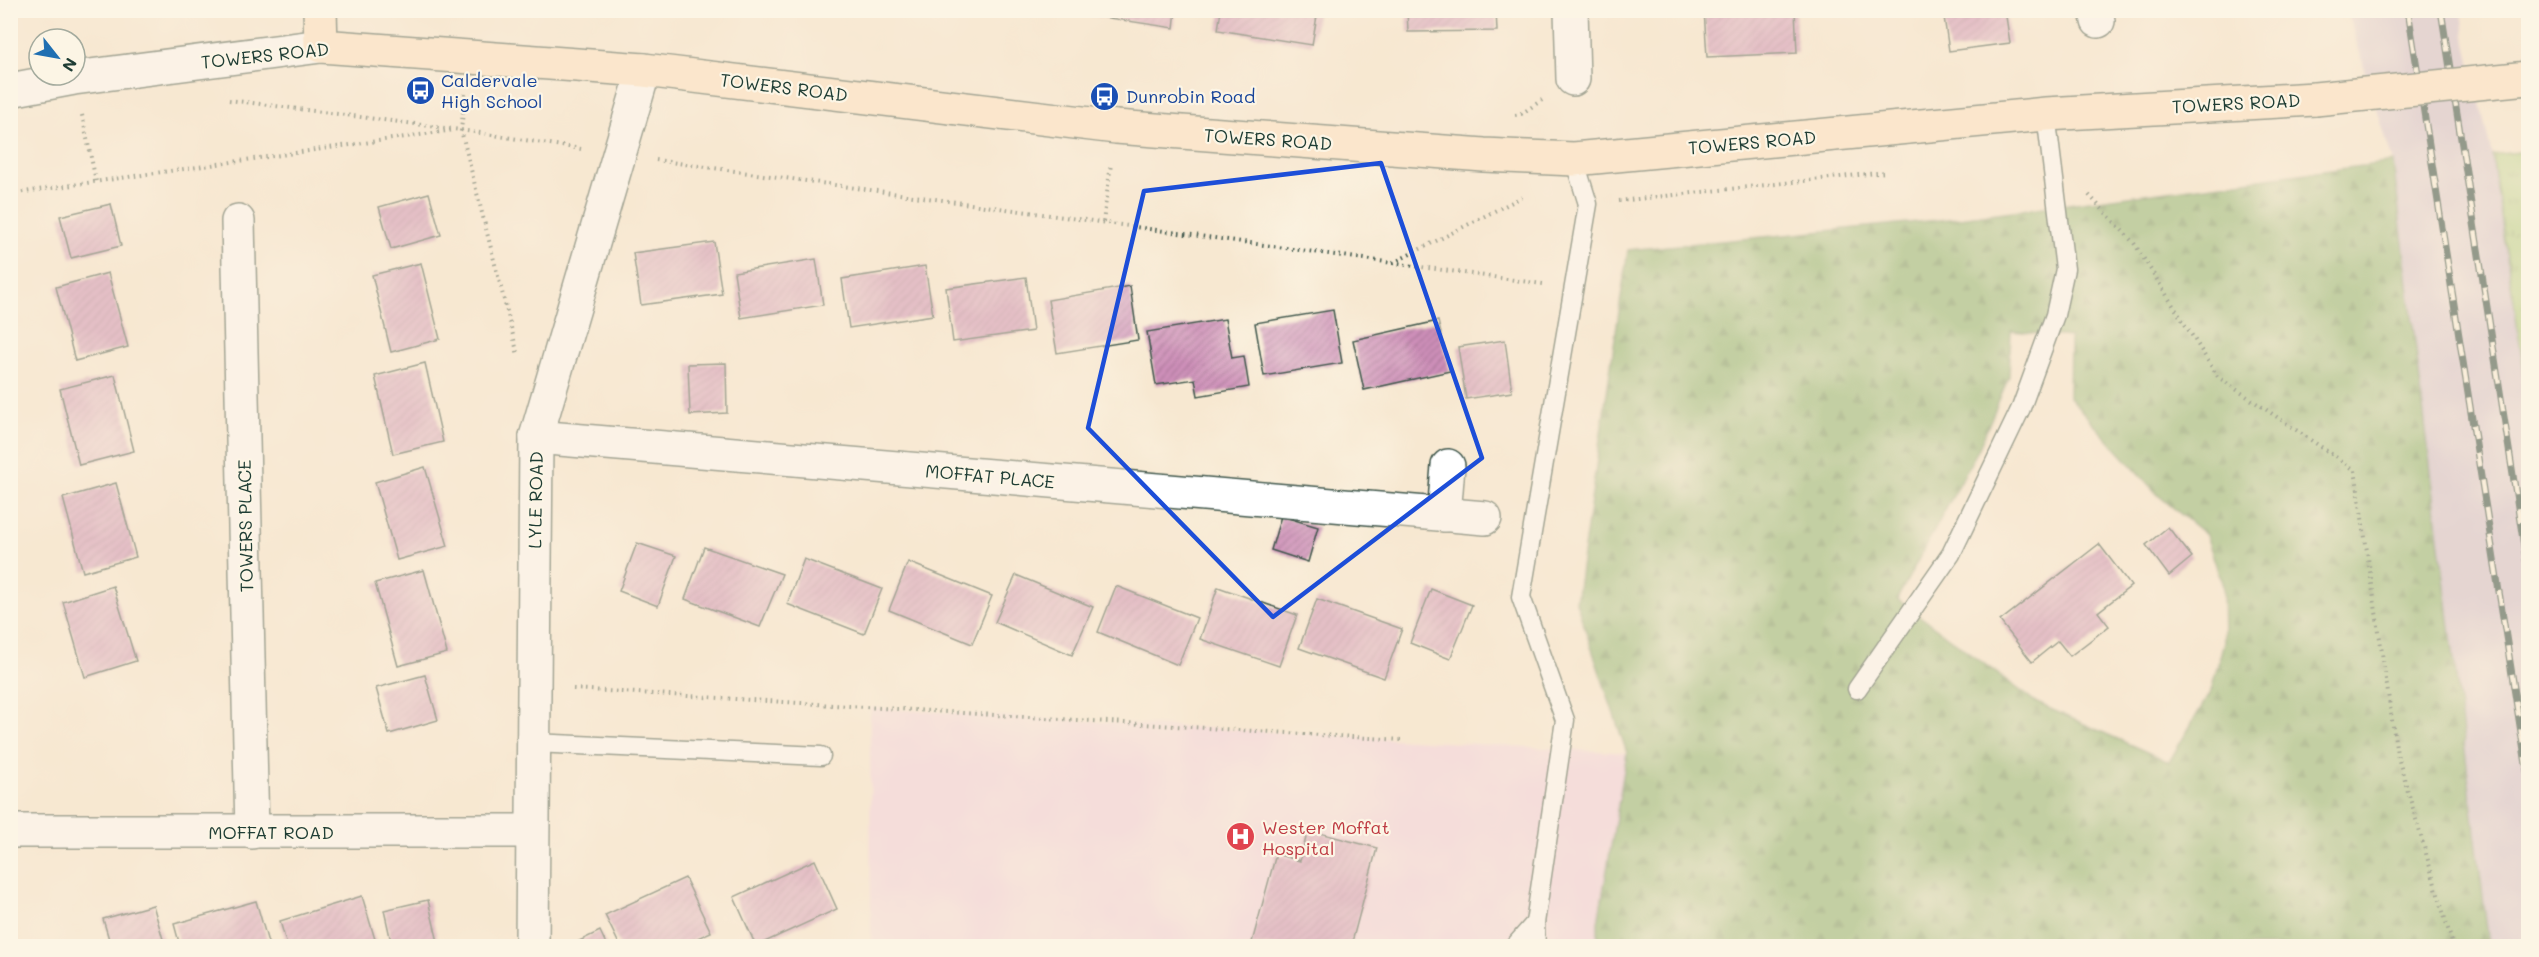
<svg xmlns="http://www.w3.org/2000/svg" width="2539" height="957" font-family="Mali,sans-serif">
<defs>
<pattern id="forest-firs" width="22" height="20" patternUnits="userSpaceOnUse" patternTransform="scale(1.5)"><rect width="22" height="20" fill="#84b26a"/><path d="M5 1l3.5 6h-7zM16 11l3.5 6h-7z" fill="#6b9258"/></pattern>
<pattern id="park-tufts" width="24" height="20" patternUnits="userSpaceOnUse" patternTransform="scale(1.5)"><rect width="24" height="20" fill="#a6cf7a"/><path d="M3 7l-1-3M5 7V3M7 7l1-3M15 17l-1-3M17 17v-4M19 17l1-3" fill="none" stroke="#87a965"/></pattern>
<pattern id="building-hatch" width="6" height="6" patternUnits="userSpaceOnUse" patternTransform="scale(1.5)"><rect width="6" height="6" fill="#ce8fb9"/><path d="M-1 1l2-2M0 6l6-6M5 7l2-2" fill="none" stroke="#a77697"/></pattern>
</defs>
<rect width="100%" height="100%" fill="#fcf5e5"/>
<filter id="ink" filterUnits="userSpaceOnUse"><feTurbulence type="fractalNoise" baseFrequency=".0167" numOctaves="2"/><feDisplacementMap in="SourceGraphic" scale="12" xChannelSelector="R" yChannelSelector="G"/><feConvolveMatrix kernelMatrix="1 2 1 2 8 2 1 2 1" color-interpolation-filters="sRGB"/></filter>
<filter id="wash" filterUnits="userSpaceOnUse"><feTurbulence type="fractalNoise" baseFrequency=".008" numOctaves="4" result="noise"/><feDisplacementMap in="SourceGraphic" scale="24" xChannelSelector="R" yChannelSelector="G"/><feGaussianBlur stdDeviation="1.35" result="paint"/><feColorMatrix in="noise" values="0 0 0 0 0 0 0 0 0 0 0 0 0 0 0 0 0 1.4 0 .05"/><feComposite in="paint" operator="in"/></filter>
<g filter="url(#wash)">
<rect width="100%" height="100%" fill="#f7e8d1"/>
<path fill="#f1d0e4" d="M870 708 1627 753 1598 922V946H871Z"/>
<path fill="#cebed1" d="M2347 11H2462L2466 44 2492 155 2528 398V946H2489L2393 162Z"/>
<path fill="url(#forest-firs)" stroke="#52784f" stroke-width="1.5" fill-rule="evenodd" d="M2393 162 2489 946H1598V922L1627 753 1576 602 1628 250 1959 218ZM2011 331 2070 337 2069 397 2159 496 2206 535 2223 586 2224 641 2211 691 2169 762 2037 703 1897 599 1979 448 2009 376Z"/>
<path fill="url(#park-tufts)" stroke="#628657" stroke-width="1.5" d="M2528 151V398L2492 155Z"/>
<g id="blocks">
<g fill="url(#building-hatch)">
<path d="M1089 10H1176L1174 28 1088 15Z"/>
<path d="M1221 10H1318L1312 45 1218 30Z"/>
<path d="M1407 10H1496L1497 31 1408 32Z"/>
<path d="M1704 10H1795L1797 53 1707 57Z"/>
<path d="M1943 10H2005L2010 43 1949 51Z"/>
<path d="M429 193 441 235 391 249 379 207Z"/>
<path d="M111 204 121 246 71 258 60 216Z"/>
<path d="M714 242 722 294 641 305 633 253Z"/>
<path d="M816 259 823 305 741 318 734 272Z"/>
<path d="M421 263 440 339 391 352 372 275Z"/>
<path d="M925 266 933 315 849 328 842 279Z"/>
<path d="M108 273 128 347 75 361 56 287Z"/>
<path d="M1026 277 1033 331 953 342 946 288Z"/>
<path d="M1130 286 1138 340 1057 353 1048 300Z"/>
<path d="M1333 310 1342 363 1264 376 1255 323Z"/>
<path d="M1225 319 1232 358 1244 356 1249 387 1198 396 1195 379 1156 385 1147 332Z"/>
<path d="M1438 321 1450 371 1364 390 1353 340Z"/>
<path d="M1505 340 1512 392 1466 399 1458 347Z"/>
<path d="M425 363 443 442 393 454 375 376Z"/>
<path d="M726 363 727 413 690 415 688 364Z"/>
<path d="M115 375 134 451 79 465 60 389Z"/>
<path d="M425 467 448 546 397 560 375 482Z"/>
<path d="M116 483 136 557 83 572 63 498Z"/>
<path d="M1281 516 1318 527 1308 562 1271 550Z"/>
<path d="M2168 527 2192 557 2169 576 2146 545Z"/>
<path d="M637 543 676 556 658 606 619 591Z"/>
<path d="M2099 544 2131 586 2098 612 2109 626 2070 656 2058 641 2032 662 2000 621Z"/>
<path d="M704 547 782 574 760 627 685 599Z"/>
<path d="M804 559 882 589 864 634 787 604Z"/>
<path d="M908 562 992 596 972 644 889 610Z"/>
<path d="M424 570 447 653 398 666 375 583Z"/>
<path d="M1016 575 1093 607 1072 655 995 622Z"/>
<path d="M113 586 136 661 85 677 63 602Z"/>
<path d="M1116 586 1197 618 1178 665 1098 632Z"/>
<path d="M1218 587 1297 615 1279 666 1200 639Z"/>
<path d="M1431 589 1472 605 1450 659 1410 643Z"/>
<path d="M1317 599 1402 629 1384 678 1299 648Z"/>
<path d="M425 675 438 720 389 734 376 688Z"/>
<path d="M1308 830 1377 848 1351 946H1251L1276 854 1300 861Z"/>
<path d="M815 860 837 909 756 946 734 897Z"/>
<path d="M685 878 711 932 680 946H620L605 915Z"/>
<path d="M362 896 377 946H287L280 921Z"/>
<path d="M428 900 439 946H392L384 910Z"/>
<path d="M256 901 269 946H180L174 924Z"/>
<path d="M153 905 165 946H111L103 919Z"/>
<path d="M600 931 607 946H574L573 944Z"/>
</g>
</g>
</g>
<g filter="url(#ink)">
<use href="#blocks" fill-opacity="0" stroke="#3f574c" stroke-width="1.5"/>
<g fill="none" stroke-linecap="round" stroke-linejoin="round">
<defs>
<g id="service">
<path d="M1857 689 1951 554 2021 408 2055 315 2065 269 2046 114"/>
<path d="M533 743 821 756"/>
<path d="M1515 946 1535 923"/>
<path d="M1536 946 1535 923 1565 720 1521 597 1588 204 1574 159"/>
</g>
<g id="minor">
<path d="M1571 10 1573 79"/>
<path d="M2096 10 2098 21"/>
<path d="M238 221 252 832"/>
<path d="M536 437 1485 518"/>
<path d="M1444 515 1448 466"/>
<path d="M10 831H532"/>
<path d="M532 946 536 437 644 70"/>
</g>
<path id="tertiary" d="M10 90 74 78 321 46"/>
<path id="secondary" d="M320 10 321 46 644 70 1116 127 1484 155 1574 159 2046 114 2315 99"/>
</defs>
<use href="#service" stroke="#3f574c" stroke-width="21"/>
<use href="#minor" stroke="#3f574c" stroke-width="36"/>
<use href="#tertiary" stroke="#3f574c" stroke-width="36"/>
<use href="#secondary" stroke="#3f574c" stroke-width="36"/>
<g stroke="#3f574c" stroke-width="4" stroke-dasharray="1.5 4.5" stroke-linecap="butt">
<path d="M465 94 461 130 518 355"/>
<path d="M229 100 461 130 581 149"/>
<path d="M82 115 96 181"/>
<path d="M1515 115 1521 114 1542 100"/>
<path d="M656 160 1543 284"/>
<path d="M10 194 454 130"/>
<path d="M2089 195 2134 243 2218 377 2355 470 2397 754 2453 946"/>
<path d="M1619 201 1886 172"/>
<path d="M1103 222 1111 164"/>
<path d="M1393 263 1522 197"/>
<path d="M573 689 1402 740"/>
</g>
<use href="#service" stroke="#fff" stroke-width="18"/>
<use href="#minor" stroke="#fff" stroke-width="33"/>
<use href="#tertiary" stroke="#fff" stroke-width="33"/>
<use href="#secondary" stroke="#fee5c5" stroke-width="33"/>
<defs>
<g id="rail">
<path d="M2408 10 2528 777"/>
<path d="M2441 10 2528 572"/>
</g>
</defs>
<use href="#rail" stroke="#1f3d34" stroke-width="7"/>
<use href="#rail" stroke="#fcf5e5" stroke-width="4.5" stroke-dasharray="14" stroke-linecap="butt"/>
<defs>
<path id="secondary-bridge" d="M2315 99 2528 78"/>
</defs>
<use href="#secondary-bridge" stroke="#3f574c" stroke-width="36" stroke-linecap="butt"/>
<use href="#secondary-bridge" stroke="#fee5c5" stroke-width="33"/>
</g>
</g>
<path d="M0 0H2539V957H0ZM1381 163 1482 458 1273 617 1088 428 1144 191Z" fill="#f7e8d1" fill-opacity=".55" fill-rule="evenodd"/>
<path fill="none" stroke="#1d4ed8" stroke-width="4.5" stroke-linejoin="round" d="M1381 163 1482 458 1273 617 1088 428 1144 191Z"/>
<defs>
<symbol id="bus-disc" viewBox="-11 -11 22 22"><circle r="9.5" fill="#1a4fb4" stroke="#fcf5e5"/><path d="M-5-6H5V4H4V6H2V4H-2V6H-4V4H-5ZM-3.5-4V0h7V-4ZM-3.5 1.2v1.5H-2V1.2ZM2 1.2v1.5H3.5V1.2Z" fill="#fff"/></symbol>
<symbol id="hospital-disc" viewBox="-11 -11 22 22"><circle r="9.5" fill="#e0444e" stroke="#fcf5e5"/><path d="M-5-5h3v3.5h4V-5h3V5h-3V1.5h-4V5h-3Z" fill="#fff"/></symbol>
</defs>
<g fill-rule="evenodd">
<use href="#bus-disc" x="404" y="74" width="33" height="33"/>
<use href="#bus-disc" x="1088" y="80" width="33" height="33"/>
<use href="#hospital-disc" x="1224" y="820" width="33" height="33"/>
</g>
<g text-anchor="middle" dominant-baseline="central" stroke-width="4.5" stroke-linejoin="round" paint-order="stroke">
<g font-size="18" fill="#1f3d34" stroke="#fcf5e5">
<text transform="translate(265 55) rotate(-6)">TOWERS ROAD</text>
<text transform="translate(784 87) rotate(7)">TOWERS ROAD</text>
<text transform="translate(2236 103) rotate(-3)">TOWERS ROAD</text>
<text transform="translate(1268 139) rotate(4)">TOWERS ROAD</text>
<text transform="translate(1752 142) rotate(-5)">TOWERS ROAD</text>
<text transform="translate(990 476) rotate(5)">MOFFAT PLACE</text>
<text transform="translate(535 500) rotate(-89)">LYLE ROAD</text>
<text transform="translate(245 526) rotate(-91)">TOWERS PLACE</text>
<text x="271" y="832">MOFFAT ROAD</text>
</g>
<g font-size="18" fill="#164399" stroke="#fcf5e5" text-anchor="start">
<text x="441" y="80">Caldervale<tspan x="441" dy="21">High School</tspan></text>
<text x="1126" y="96">Dunrobin Road</text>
</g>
<g font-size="18" fill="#be3a42" stroke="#fcf5e5" text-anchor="start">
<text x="1262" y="827">Wester Moffat<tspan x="1262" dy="21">Hospital</tspan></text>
</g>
</g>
<rect width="2539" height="957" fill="none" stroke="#fcf5e5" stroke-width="36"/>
<g transform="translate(57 57) rotate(121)"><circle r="28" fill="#fcf5e5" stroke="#a4ab9e" stroke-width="1.5"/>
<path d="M0-4.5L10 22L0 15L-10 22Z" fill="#1f6fb2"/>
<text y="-9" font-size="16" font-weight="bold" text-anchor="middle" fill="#1f3d34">N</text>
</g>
</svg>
